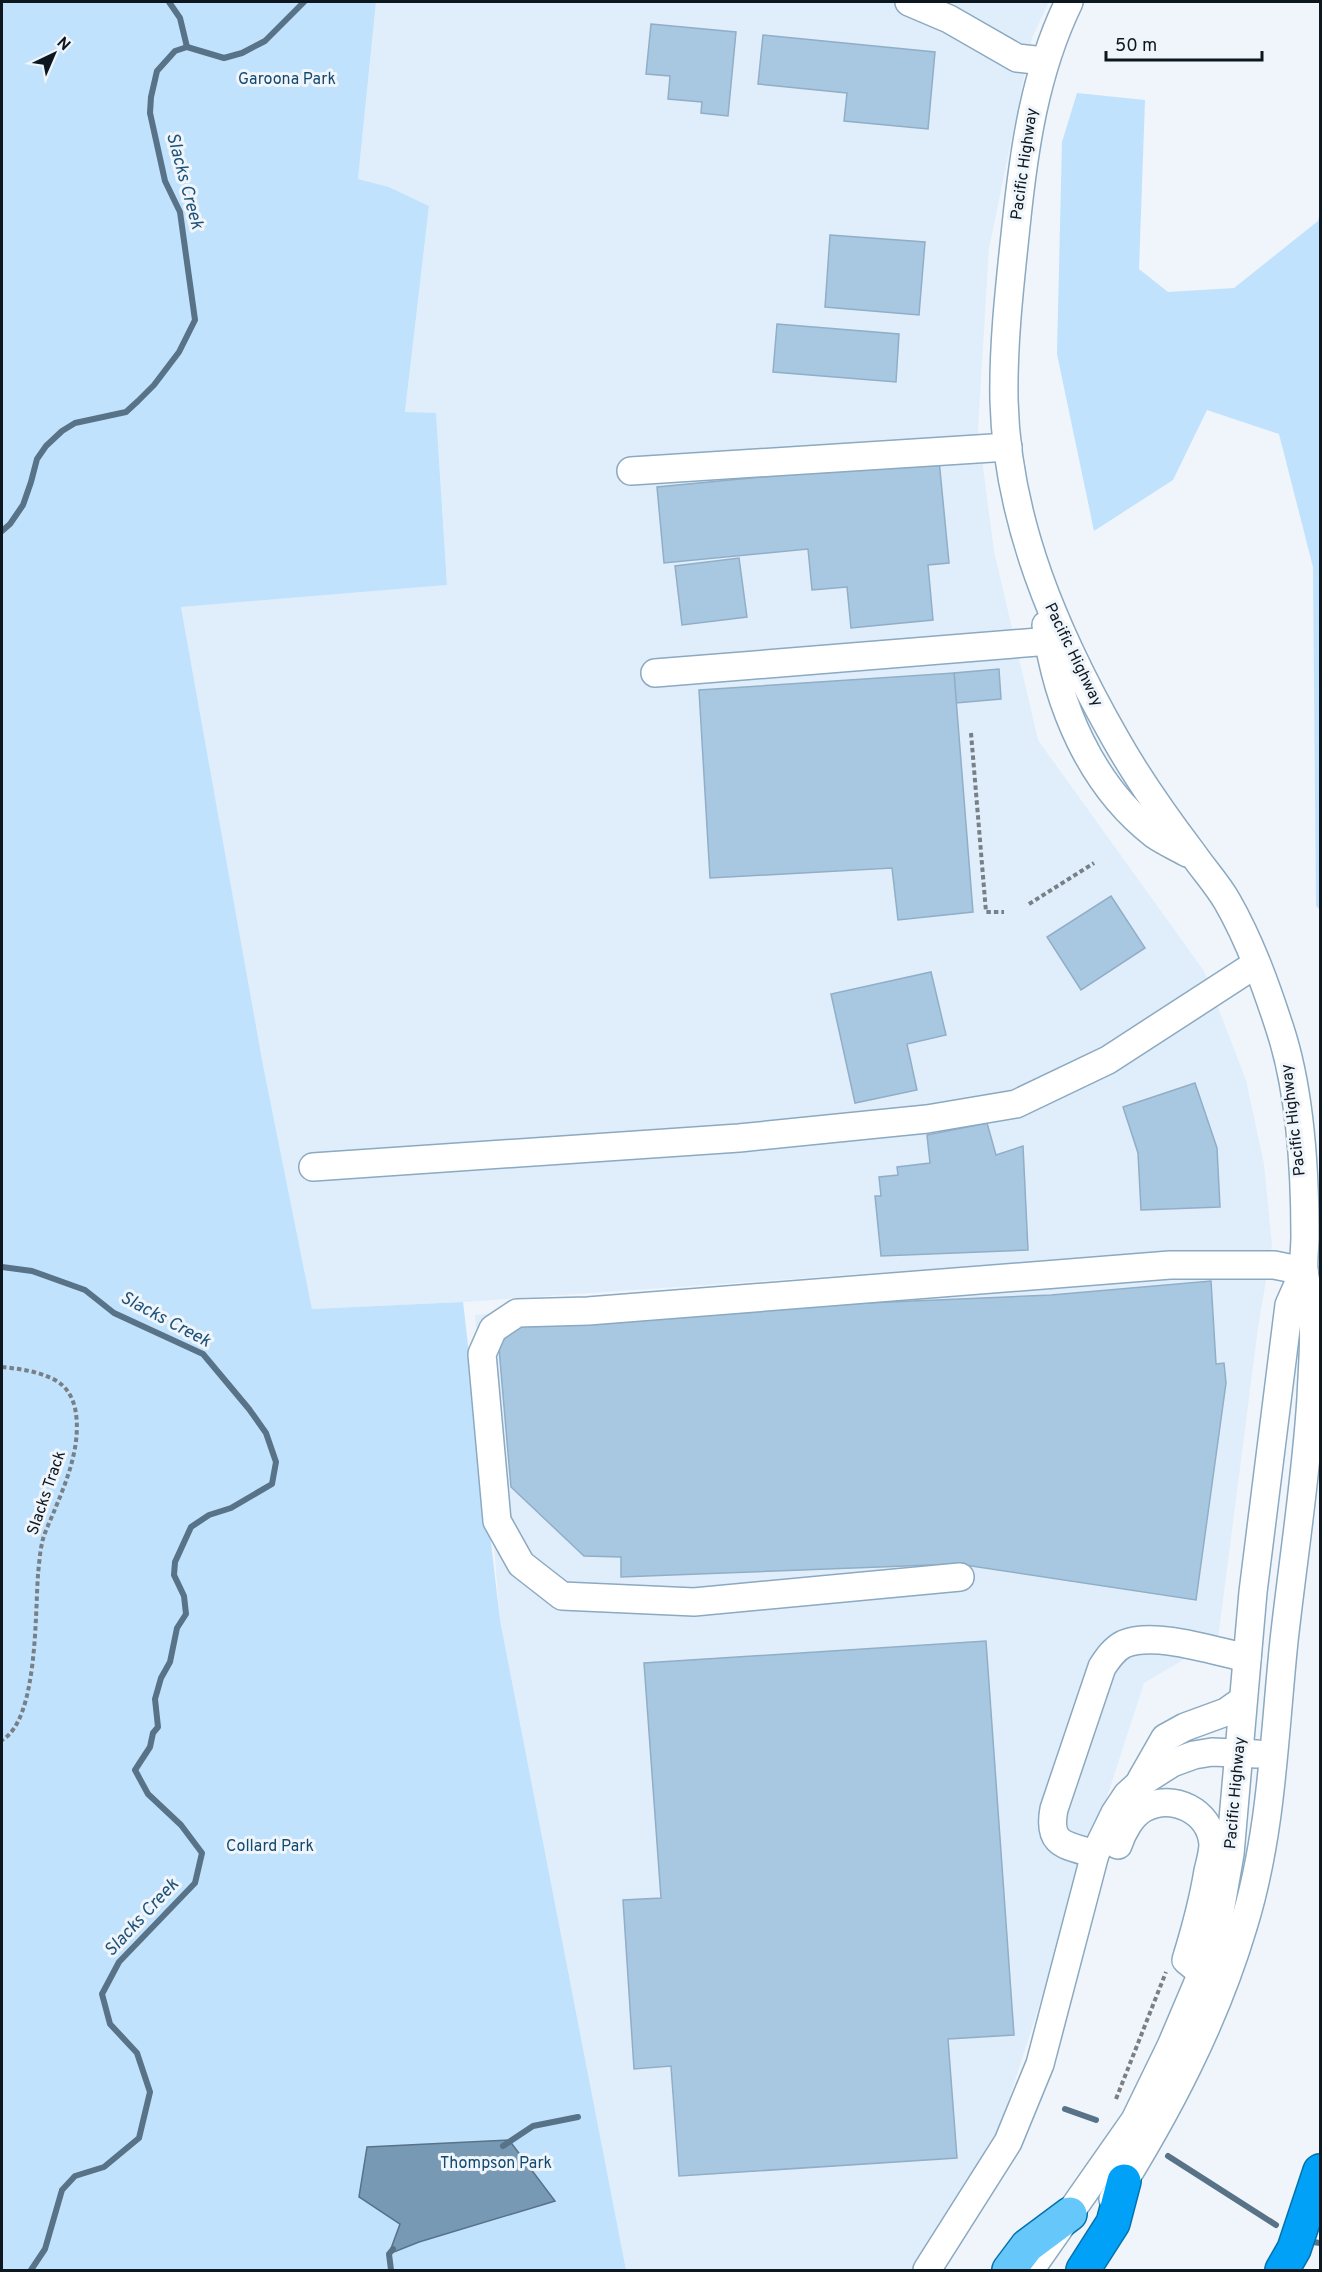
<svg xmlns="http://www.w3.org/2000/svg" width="1322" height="2272" font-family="Overpass,sans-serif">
<rect width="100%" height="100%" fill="#eff5fa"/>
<path fill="#e0eefb" d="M376 2H1049L1032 38 989 249 978 428 994 551 1038 740 1204 971 1246 1080 1264 1164 1272 1245 1258 1328 1218 1639 1144 1683 994 2145 916 2270H626L500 1620 475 1315 1048 1261 463 1302 312 1309 263 1065 181 607 447 585 436 413H405L429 206 389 187 358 179Z"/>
<g fill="#c1e2fd">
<path d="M2 2H376L358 179 389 187 429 206 405 412 436 413 447 585 181 607 263 1065 312 1309 463 1302 500 1620 626 2270H2Z"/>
<path d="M1077 93 1145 100 1139 269 1168 292 1234 288 1318 221 1320 212V910L1316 906 1313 567 1279 434 1207 410 1173 480 1094 531 1057 354 1062 142Z"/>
</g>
<path fill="#7899b4" stroke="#587288" stroke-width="1.5" d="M509 2140 555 2201 419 2242 389 2254 400 2224 359 2197 367 2147Z"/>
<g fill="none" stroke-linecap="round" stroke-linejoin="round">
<g stroke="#587288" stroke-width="6">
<path d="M169 2 180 18 187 47"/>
<path d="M2 531 10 524 23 505 31 482 37 459 46 446 62 431 75 423 126 412 138 401 154 385 179 352 195 320 180 212 165 181 150 113 151 97 157 71 175 51 187 47 224 58 242 53 265 41 304 2"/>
<path d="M2 1267 32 1271 85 1290 114 1313 203 1354 249 1409 266 1433 276 1462 272 1484 231 1508 209 1515 191 1527 175 1562 174 1575 184 1596 186 1614 177 1628 170 1662 161 1678 155 1699 158 1727 153 1733 150 1747 135 1770 148 1794 181 1825 202 1853 195 1883 119 1962 102 1994 110 2024 137 2053 150 2092 139 2138 104 2167 75 2176 62 2190 45 2249 31 2270"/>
<path d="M1065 2109 1096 2120"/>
<path d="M503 2146 533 2126 578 2117"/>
<path d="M1168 2156 1276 2225"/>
<path d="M1313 2242 1320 2243"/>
<path d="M391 2270 389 2254 393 2249"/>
</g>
</g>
<g fill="#a8c7e0" stroke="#91aec7" stroke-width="1.5">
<path d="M651 24 736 32 728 116 701 113 702 102 668 99 670 76 646 74Z"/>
<path d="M763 35 935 52 928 129 844 121 847 93 758 84Z"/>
<path d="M830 235 925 242 919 315 825 307Z"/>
<path d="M777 324 899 334 896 382 773 372Z"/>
<path d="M939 460 949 563 928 565 933 620 851 628 847 587 812 590 808 549 664 563 657 487Z"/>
<path d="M739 558 747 617 682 625 675 566Z"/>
<path d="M999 669 1001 699 956 703 954 673Z"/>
<path d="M954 673 973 912 898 920 892 868 710 878 699 690Z"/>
<path d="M1111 896 1145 948 1081 990 1047 937Z"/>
<path d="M931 972 946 1035 907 1044 917 1090 855 1103 831 994Z"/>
<path d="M1195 1083 1217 1148 1220 1207 1141 1210 1138 1153 1123 1107Z"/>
<path d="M987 1123 996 1155 1023 1146 1028 1250 881 1256 875 1196H881L879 1177 898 1175 897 1167 930 1163 927 1135Z"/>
<path d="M1211 1281 1216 1364 1224 1363 1226 1383 1196 1600 958 1564 621 1577V1557L584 1556 511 1487 498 1337 515 1318 1051 1295Z"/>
<path d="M986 1641 1014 2035 948 2039 957 2158 679 2176 671 2066 634 2069 623 1900 661 1898 644 1663Z"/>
</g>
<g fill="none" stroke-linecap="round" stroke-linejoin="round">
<defs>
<g id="minor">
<path d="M909 2 949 19 1017 58 1044 61"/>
<path d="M1069 2C1035 72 1024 148 1016 226 1010 283 1003 342 1004 400 1007 522 1056 634 1115 738 1138 779 1165 817 1193 854 1204 870 1217 884 1227 901 1250 941 1266 986 1280 1029 1300 1090 1305 1173 1305 1236 1305 1248 1303 1260 1304 1271 1306 1287 1312 1301 1313 1317 1315 1343 1312 1371 1311 1398 1306 1479 1293 1560 1284 1641 1274 1737 1272 1834 1243 1927 1214 2024 1167 2113 1113 2199"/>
<path d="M631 471 1008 447"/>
<path d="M1046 625C1057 704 1090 785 1155 835 1165 842 1177 847 1187 853"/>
<path d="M655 673 1063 640"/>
<path d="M313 1167 739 1138 927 1119 1016 1104 1108 1060 1256 964"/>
<path d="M960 1577 694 1602 562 1596 521 1564 497 1521 482 1354 493 1329 517 1313 588 1311 1170 1265H1274L1304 1271"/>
<path d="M1141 1780 1165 1738 1185 1727 1226 1712 1243 1700"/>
<path d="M1118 1845C1122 1833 1131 1815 1144 1808 1173 1793 1210 1811 1213 1844 1213 1852 1210 1863 1208 1871 1203 1902 1195 1931 1186 1960L1202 1973"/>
<path d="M1095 1854C1066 1845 1047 1846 1054 1809L1102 1667C1108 1658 1114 1649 1124 1644 1155 1631 1214 1651 1247 1658"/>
<path d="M927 2270 1008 2142 1040 2064 1095 1854 1115 1813 1127 1795 1139 1784 1172 1763 1194 1755 1212 1752 1257 1754"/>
<path d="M1030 2270 1135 2120 1171 2046 1202 1973 1218 1923 1230 1854 1253 1592 1289 1305 1304 1271"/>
</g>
<path id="major" d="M1009 2270 1027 2246 1070 2214"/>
<g id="highway">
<path d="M1083 2270 1113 2223 1124 2181"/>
<path d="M1282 2270 1294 2249 1320 2171"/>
</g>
</defs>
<use href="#minor" stroke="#8ba9c1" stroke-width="30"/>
<use href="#major" stroke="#0471ac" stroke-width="36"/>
<use href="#highway" stroke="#0471ac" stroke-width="36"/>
<g stroke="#788087" stroke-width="4" stroke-dasharray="4.5 3" stroke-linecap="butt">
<path d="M971 733 986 912H1004"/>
<path d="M1029 904 1094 863"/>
<path d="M2 1367C20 1369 38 1371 55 1380 66 1386 72 1396 75 1408 82 1442 68 1478 55 1509 51 1519 46 1529 43 1539 40 1550 39 1564 38 1575 35 1613 38 1720 2 1740"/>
<path d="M1116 2099 1166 1972"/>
</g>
<use href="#minor" stroke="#fff" stroke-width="27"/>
<use href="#major" stroke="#66c7fa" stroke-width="33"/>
<use href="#highway" stroke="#00a1f7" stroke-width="33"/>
</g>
<g text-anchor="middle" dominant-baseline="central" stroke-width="6" stroke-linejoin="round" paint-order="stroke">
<g font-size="16" fill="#12496f" stroke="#eff5fa">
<text x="287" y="80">Garoona Park</text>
<text x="270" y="1847">Collard Park</text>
<text x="496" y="2164">Thompson Park</text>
</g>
<g font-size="16" fill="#0c1720" stroke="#eff5fa">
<text transform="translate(1025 164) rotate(-82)">Pacific Highway</text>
<text transform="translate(1073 655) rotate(64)">Pacific Highway</text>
<text transform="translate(1294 1120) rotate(-97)">Pacific Highway</text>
<text transform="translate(47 1493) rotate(-71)">Slacks Track</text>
<text transform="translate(1236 1793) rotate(-85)">Pacific Highway</text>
</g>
<g font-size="18" font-style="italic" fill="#1d5278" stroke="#eff5fa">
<text transform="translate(184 181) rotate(75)">Slacks Creek</text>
<text transform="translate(165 1320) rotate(28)">Slacks Creek</text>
<text transform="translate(142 1918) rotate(-47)">Slacks Creek</text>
</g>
</g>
<rect width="1322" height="2272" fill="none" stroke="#0c1720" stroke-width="6"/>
<g transform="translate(54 54) rotate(44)" stroke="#eff5fa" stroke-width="4.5" paint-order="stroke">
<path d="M0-4.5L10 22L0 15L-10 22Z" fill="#0c1720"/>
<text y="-9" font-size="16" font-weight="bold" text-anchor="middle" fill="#0c1720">N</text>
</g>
<path d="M1106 51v9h156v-9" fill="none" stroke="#0c1720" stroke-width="3"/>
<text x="1115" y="51" font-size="18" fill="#0c1720" stroke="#eff5fa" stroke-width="4.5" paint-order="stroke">50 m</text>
</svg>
